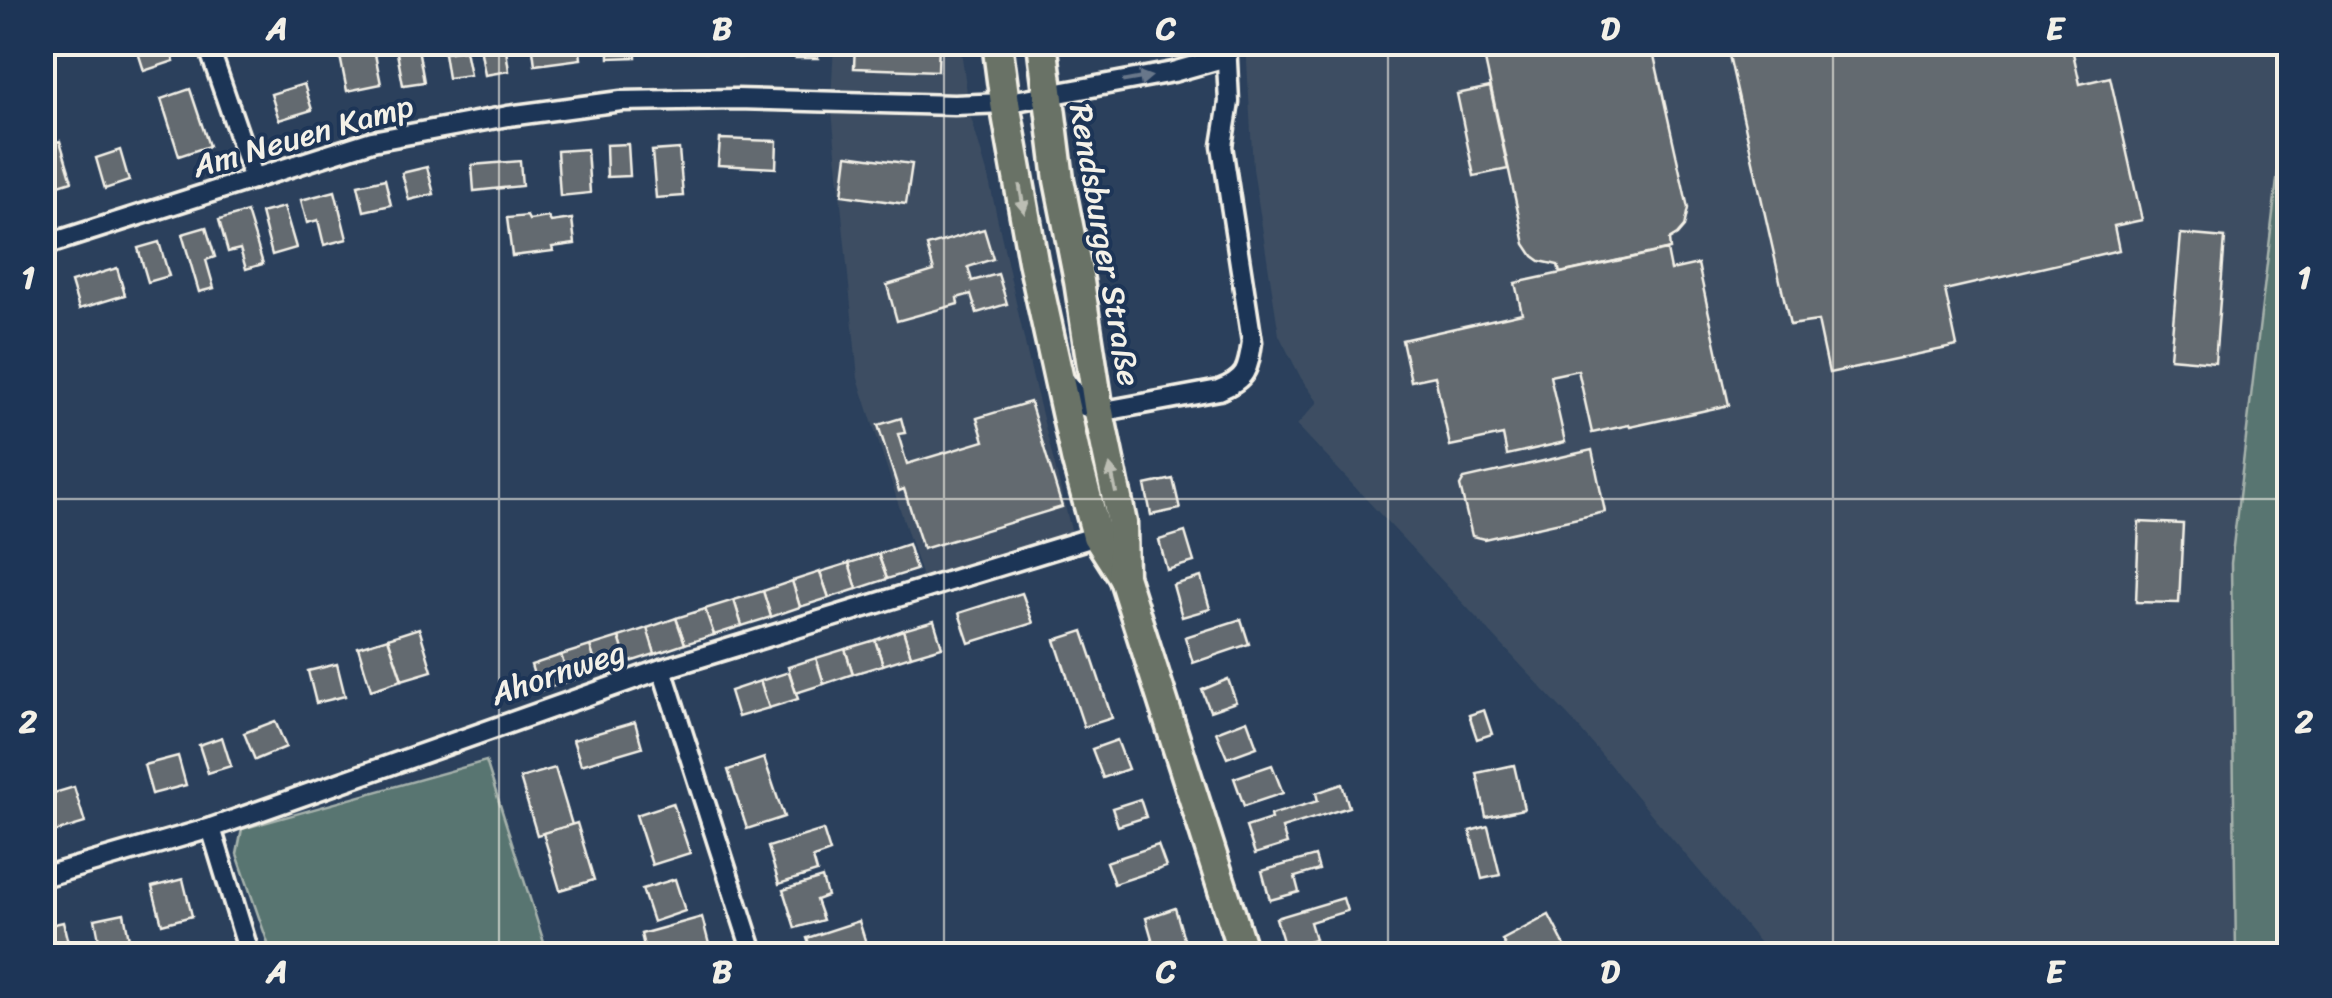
<svg xmlns="http://www.w3.org/2000/svg" width="2332" height="998" font-family="Sriracha,sans-serif">
<rect width="100%" height="100%" fill="#2b405c"/>
<filter id="ink" filterUnits="userSpaceOnUse"><feTurbulence type="fractalNoise" baseFrequency=".01" numOctaves="2"/><feDisplacementMap in="SourceGraphic" scale="20" xChannelSelector="R" yChannelSelector="G"/><feConvolveMatrix kernelMatrix="1 2 1 2 8 2 1 2 1" color-interpolation-filters="sRGB"/></filter>
<g filter="url(#ink)">
<g fill="#3c4d62">
<path d="M834 43H960L970 114 988 176 1033 379 1073 538 926 590 858 378 831 101Z"/>
<path d="M1246 43H2286L2280 155 2231 563 2236 955H1770L1573 721 1297 425 1318 402 1301 378 1279 335 1253 169Z"/>
</g>
<g fill="#587471" stroke="#a6b2ac" stroke-width="2.5">
<path d="M2280 155 2290 159 2289 955H2236L2231 563Z"/>
<path d="M486 761 548 955H272L237 854 242 829Z"/>
</g>
<g fill="#636a6f" stroke="#f4f1e8" stroke-width="2.5">
<path d="M168 42 174 61 144 71 135 43Z"/>
<path d="M395 42H417L424 82 403 85Z"/>
<path d="M532 42H579L581 59 535 65Z"/>
<path d="M609 42H635L636 57 609 58Z"/>
<path d="M652 42H706V52L651 51Z"/>
<path d="M737 42H770V56L738 57Z"/>
<rect x="795" y="42" width="23" height="16"/>
<path d="M855 42H939L938 71 854 68Z"/>
<path d="M1481 42H1651L1688 208 1684 227 1677 235 1669 240 1670 249 1560 273 1558 265 1540 261 1533 256 1525 244Z"/>
<path d="M2076 42 2071 44 2080 84 2110 77 2142 220 2114 226 2119 250 1945 290 1957 346 1829 373 1818 321 1790 325 1726 42Z"/>
<path d="M505 43 509 71 485 75 480 47Z"/>
<path d="M374 49 381 84 347 91 340 56Z"/>
<path d="M465 50 470 75 448 78 444 53Z"/>
<path d="M304 84 312 110 279 120 271 94Z"/>
<path d="M1490 87 1508 169 1474 176 1457 94Z"/>
<path d="M190 89 209 146 179 156 161 99Z"/>
<path d="M720 139 777 141 776 168 718 165Z"/>
<path d="M60 141 72 181 43 190 42 146Z"/>
<path d="M628 144 630 176 607 177 606 145Z"/>
<path d="M587 149 590 193 560 196 557 151Z"/>
<path d="M679 149 683 196 656 198 652 151Z"/>
<path d="M120 150 129 181 105 189 96 158Z"/>
<path d="M847 155 912 164 906 204 842 195Z"/>
<path d="M520 161 522 186 474 191 472 165Z"/>
<path d="M427 167 434 194 409 200 402 173Z"/>
<path d="M385 179 391 205 364 211 358 185Z"/>
<path d="M335 191 347 239 324 245 318 220 307 223 301 200Z"/>
<path d="M284 207 296 248 272 255 261 213Z"/>
<path d="M247 212 263 264 246 269 240 249 228 252 219 220Z"/>
<path d="M527 216 529 220 548 217 551 222 572 219 575 244 552 247 553 251 512 256 507 218Z"/>
<path d="M206 227 215 257 206 260 214 288 199 292 182 234Z"/>
<path d="M984 229 993 259 968 267 972 281 998 274 1007 304 977 313 971 294 957 298 958 304 897 321 887 285 934 271 927 246Z"/>
<path d="M2181 234 2225 238 2215 362 2170 358Z"/>
<path d="M159 242 169 276 148 282 138 248Z"/>
<path d="M1667 250 1671 270 1698 264 1729 405 1630 427 1629 425 1592 433 1578 370 1550 376 1565 442 1507 455 1503 435 1450 446 1435 376 1411 381 1402 340 1522 313 1515 283Z"/>
<path d="M117 268 125 295 79 309 71 282Z"/>
<path d="M1030 402 1062 507 923 549 904 489 899 491 878 425 901 418 905 433 898 434 907 464 984 441 977 418Z"/>
<path d="M1592 450 1605 512 1484 539 1472 536 1460 486 1464 479Z"/>
<path d="M1173 479 1180 509 1151 515 1145 485Z"/>
<path d="M2139 522 2183 524 2179 603 2136 602Z"/>
<path d="M1185 532 1194 562 1167 570 1159 540Z"/>
<path d="M908 544 916 570 887 579 878 554Z"/>
<path d="M878 554 887 579 857 589 849 563Z"/>
<path d="M849 563 857 589 829 598 820 572Z"/>
<path d="M820 572 829 598 800 607 792 581Z"/>
<path d="M1201 577 1210 609 1182 617 1173 585Z"/>
<path d="M792 581 800 607 771 617 763 591Z"/>
<path d="M763 591 771 617 742 626 734 600Z"/>
<path d="M1022 593 1033 623 969 643 959 613Z"/>
<path d="M734 600 742 626 714 635 705 609Z"/>
<path d="M705 609 714 635 685 644 676 618Z"/>
<path d="M676 618 685 644 655 654 647 628Z"/>
<path d="M1241 619 1249 644 1193 663 1185 637Z"/>
<path d="M934 621 942 647 911 656 903 630Z"/>
<path d="M419 628 432 671 402 680 388 638Z"/>
<path d="M647 628 655 654 627 663 619 637Z"/>
<path d="M903 630 911 656 883 665 875 640Z"/>
<path d="M1083 631 1112 718 1084 727 1055 640Z"/>
<path d="M619 637 627 663 598 672 590 646Z"/>
<path d="M388 638 402 680 371 690 358 647Z"/>
<path d="M875 640 883 665 853 674 845 649Z"/>
<path d="M590 646 598 672 569 681 561 655Z"/>
<path d="M845 649 853 674 824 684 816 658Z"/>
<path d="M561 655 569 681 539 691 531 665Z"/>
<path d="M816 658 824 684 796 693 788 667Z"/>
<path d="M337 664 345 696 316 703 308 671Z"/>
<path d="M789 672 798 699 769 708 760 681Z"/>
<path d="M1228 679 1236 702 1210 711 1202 690Z"/>
<path d="M760 681 769 708 738 717 730 691Z"/>
<path d="M1484 710 1492 734 1477 739 1469 715Z"/>
<path d="M1247 720 1257 747 1227 758 1216 732Z"/>
<path d="M275 721 286 747 255 760 244 733Z"/>
<path d="M635 722 642 747 581 765 573 740Z"/>
<path d="M222 737 231 766 208 773 199 745Z"/>
<path d="M1117 740 1128 769 1103 778 1092 749Z"/>
<path d="M178 756 186 785 152 794 144 765Z"/>
<path d="M764 758 784 817 747 829 728 770Z"/>
<path d="M1272 765 1283 793 1244 806 1234 778Z"/>
<path d="M1514 765 1524 809 1486 817 1477 773Z"/>
<path d="M555 768 572 825 537 835 520 778Z"/>
<path d="M1342 784 1349 807 1282 828 1287 844 1255 854 1246 827 1271 819 1270 815 1318 801 1316 793Z"/>
<path d="M74 787 85 823 55 832 44 796Z"/>
<path d="M1140 799 1146 817 1118 826 1112 808Z"/>
<path d="M673 803 690 853 652 865 636 815Z"/>
<path d="M577 823 594 880 560 890 543 833Z"/>
<path d="M1488 826 1500 875 1482 879 1470 831Z"/>
<path d="M823 830 830 852 813 858 817 872 779 884 768 847Z"/>
<path d="M1158 845 1166 867 1114 884 1106 862Z"/>
<path d="M1315 856 1319 870 1295 877 1299 892 1270 900 1262 871Z"/>
<path d="M822 878 827 896 816 900 823 920 795 928 783 890Z"/>
<path d="M183 879 192 916 162 924 152 887Z"/>
<path d="M675 879 685 911 653 922 642 889Z"/>
<path d="M1343 898 1347 911 1310 922 1315 939 1285 948 1276 918Z"/>
<path d="M1175 908 1189 956H1157L1146 918Z"/>
<path d="M124 913 130 944 101 950 95 919Z"/>
<path d="M1549 915 1565 946 1547 956H1511L1502 940Z"/>
<path d="M702 917 712 956H677L675 947 646 955 641 934Z"/>
<path d="M859 921 870 956H813L807 938Z"/>
<path d="M63 922 70 951 42 956V927Z"/>
</g>
<g fill="none" stroke-linecap="round" stroke-linejoin="round">
<defs>
<g id="street">
<path d="M207 42 254 179"/>
<path d="M42 246 372 141 508 116 621 101 736 99 954 105 1005 103 1173 72 1226 57"/>
<path d="M1064 379 1084 406 1099 412 1219 390C1247 379 1248 369 1252 342L1222 146 1229 102 1226 42"/>
<path d="M662 669 754 956"/>
<path d="M211 828 250 956"/>
<path d="M42 877 211 828 662 669 1097 536"/>
</g>
<g id="primary">
<path d="M997 42 1005 103 1033 261 1076 458 1097 536 1122 575"/>
<path d="M1042 42 1059 180 1079 281 1099 412 1122 523 1123 576 1244 956"/>
</g>
</defs>
<use href="#street" stroke="#f4f1e8" stroke-width="25"/>
<use href="#primary" stroke="#f4f1e8" stroke-width="35"/>
<use href="#street" stroke="#1d3557" stroke-width="18"/>
<use href="#primary" stroke="#697266" stroke-width="28"/>
</g>
<defs><path id="oneway-solid" d="M-6-.8H1V-3.2L6.5 0L1 3.2V.8H-6Z" transform="scale(2.5)"/></defs>
<use fill="#68778a" href="#oneway-solid" transform="translate(1137 79) rotate(-10)"/>
<g fill="#bcbeb4">
<use href="#oneway-solid" transform="translate(1022 199) rotate(80)"/>
<use href="#oneway-solid" transform="translate(1113 479) rotate(-102)"/>
</g>
</g>
<path fill="none" stroke="#f4f1e8" stroke-width="2.5" stroke-opacity="0.55" d="M499 42V956M944 42V956M1388 42V956M1833 42V956M42 499H2290"/>
<g text-anchor="middle" dominant-baseline="central" stroke-width="8" stroke-linejoin="round" paint-order="stroke">
<g font-size="32" fill="#f4f1e8" stroke="#1d3557">
<text transform="translate(303 136) rotate(-16)">Am Neuen Kamp</text>
<text transform="translate(1105 245) rotate(80)">Rendsburger Straße</text>
<text transform="translate(558 673) rotate(-19)">Ahornweg</text>
</g>
</g>
<rect width="2332" height="998" fill="none" stroke="#1d3557" stroke-width="110"/>
<rect x="55" y="55" width="2222" height="888" fill="none" stroke="#f4f1e8" stroke-width="4"/>
<g font-size="32" text-anchor="middle" font-weight="bold" fill="#f4f1e8">
<text x="277" y="39">A</text>
<text x="722" y="39">B</text>
<text x="1166" y="39">C</text>
<text x="1610" y="39">D</text>
<text x="2055" y="39">E</text>
<text x="28" y="288">1</text>
<text x="2304" y="288">1</text>
<text x="28" y="732">2</text>
<text x="2304" y="732">2</text>
<text x="277" y="982">A</text>
<text x="722" y="982">B</text>
<text x="1166" y="982">C</text>
<text x="1610" y="982">D</text>
<text x="2055" y="982">E</text>
</g>
</svg>
